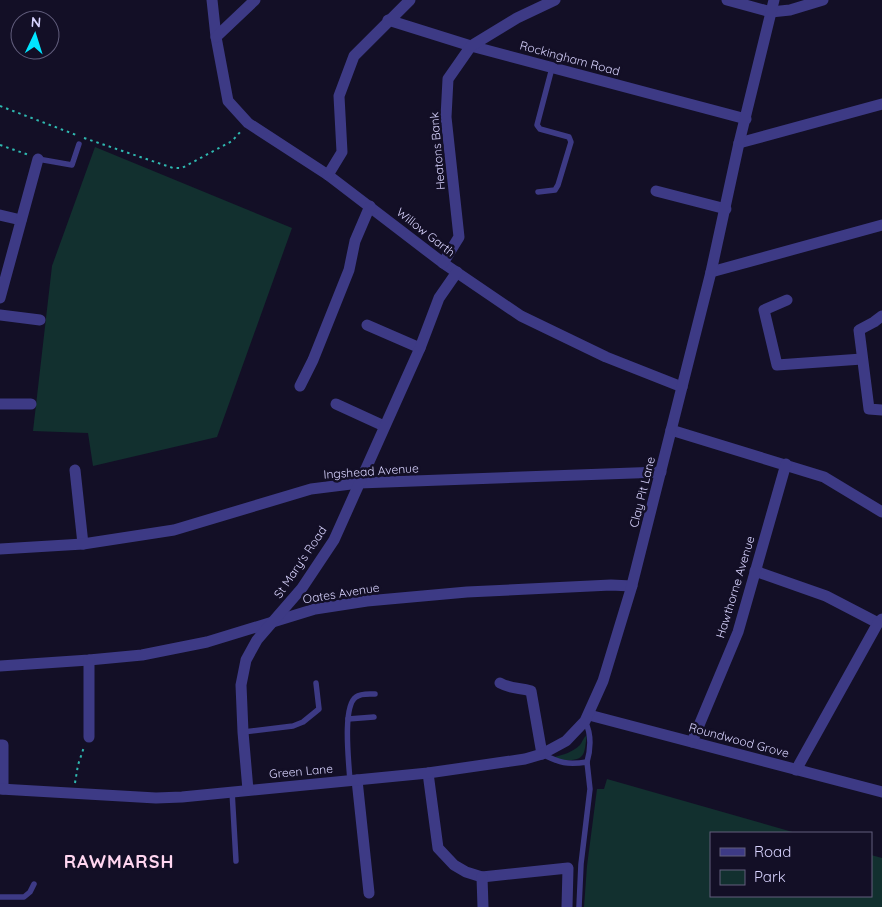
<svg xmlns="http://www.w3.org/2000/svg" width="882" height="907" font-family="Quicksand,sans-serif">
<rect width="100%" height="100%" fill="#130f26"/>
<g fill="#12302f">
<path d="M95 147 292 228 217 437 93 466 88 433 33 431 52 266Z"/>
<path d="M587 735C584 750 587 760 569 760 563 760 559 761 554 757 563 755 573 752 580 745 583 741 583 738 587 735Z"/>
<path d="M607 779 796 833H711V896H871V855L882 858V907H584L587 866 597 789H604Z"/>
</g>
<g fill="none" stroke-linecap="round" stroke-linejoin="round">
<g stroke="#2fb8b0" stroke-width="2" stroke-dasharray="2.5 4" stroke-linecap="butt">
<path d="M0 106 79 136"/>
<path d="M84 138 173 168H182L232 141 242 130"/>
<path d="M0 145 29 155"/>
<path d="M75 783 78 765 84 747"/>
</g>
<g stroke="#3d3a85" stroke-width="5.5">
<path d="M38 159 72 165 79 144"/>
<path d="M538 192 555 190 558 185 571 142 569 137 540 129 537 125 552 68"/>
<path d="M348 719 374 717"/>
<path d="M585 721C592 735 591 748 587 762"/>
<path d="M243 732 293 726 303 722 319 709 316 683"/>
<path d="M542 754C560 763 567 765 587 762L590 789 581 864 579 907"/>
<path d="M350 781C349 764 342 706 356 697 361 693 369 694 375 694"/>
<path d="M232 791 236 861"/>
<path d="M0 897H24L30 892 34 884"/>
</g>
<g stroke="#3d3a85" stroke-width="11">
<path d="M212 0 216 37 228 101 248 123 328 175 443 263 521 316 606 357 682 387"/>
<path d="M727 0 771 12 790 10 823 0"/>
<path d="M388 20 471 46 746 119"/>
<path d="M216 37 255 0"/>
<path d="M739 143 882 104"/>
<path d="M328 175 342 152 339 96 354 56 410 0"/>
<path d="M656 191 726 209"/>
<path d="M0 215 21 220"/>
<path d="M443 263 459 237 446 117 448 79 471 46 517 18 555 0"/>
<path d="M711 272 882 225"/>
<path d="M0 298 38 159"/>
<path d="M787 300 764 310 777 365 862 359"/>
<path d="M0 315 40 320"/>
<path d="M882 316 874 322 859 330 869 409 882 410"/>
<path d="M367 325 420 348"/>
<path d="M300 386 313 360 349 270 355 241 370 206"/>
<path d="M0 404H31"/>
<path d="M336 404 384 426"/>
<path d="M671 430 824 477 882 512"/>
<path d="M75 470 83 544"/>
<path d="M0 549 83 544 174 530 311 489 359 483 661 472"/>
<path d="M755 571 826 596 878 623"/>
<path d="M0 666 89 660 142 655 207 642 315 609 367 601 467 592 611 585 632 586"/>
<path d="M500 683C513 690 520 687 531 691L542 754"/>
<path d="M589 715 882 792"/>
<path d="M89 737V660"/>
<path d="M692 742 738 632 786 464"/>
<path d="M0 745H3V789"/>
<path d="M796 770 878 623 882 619"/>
<path d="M428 773 438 848 454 865 466 872 482 877 568 868 567 907"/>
<path d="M357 780 369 893"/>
<path d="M0 789 156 798 182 797 428 773 525 759 542 754 566 741 585 721 603 681 631 589 711 272 739 143 774 0"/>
<path d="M248 790 243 732 241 685 246 660 257 640 302 588 334 540 420 348 439 298 457 272"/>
<path d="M482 877 483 907"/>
</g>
</g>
<g text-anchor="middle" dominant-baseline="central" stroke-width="5" stroke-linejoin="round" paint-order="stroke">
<g font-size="12" fill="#d9d4ff" stroke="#130f26">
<text transform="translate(570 58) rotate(15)">Rockingham Road</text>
<text transform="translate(437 151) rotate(-95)">Heatons Bank</text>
<text transform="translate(426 232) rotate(38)">Willow Garth</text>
<text transform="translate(371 471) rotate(-4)">Ingshead Avenue</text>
<text transform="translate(642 492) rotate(-76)">Clay Pit Lane</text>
<text transform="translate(300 562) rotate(-56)">St Mary's Road</text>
<text transform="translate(735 587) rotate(-73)">Hawthorne Avenue</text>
<text transform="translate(341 593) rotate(-9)">Oates Avenue</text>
<text transform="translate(739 740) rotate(15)">Roundwood Grove</text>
<text transform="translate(301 771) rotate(-5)">Green Lane</text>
</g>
<g font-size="18" font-weight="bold" letter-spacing="1" fill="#ffd6f0" stroke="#130f26">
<text x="119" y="861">RAWMARSH</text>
</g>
</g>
<rect x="710" y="832" width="162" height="65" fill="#130f26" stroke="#625e7d"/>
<rect x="720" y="848" width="25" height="8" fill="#3d3a85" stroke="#625e7d"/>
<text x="754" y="857" font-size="15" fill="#d9d4ff">Road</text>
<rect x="720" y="870" width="25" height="15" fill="#12302f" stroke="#625e7d"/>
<text x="754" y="882" font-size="15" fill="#d9d4ff">Park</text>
<g transform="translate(35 35) rotate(4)"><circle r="24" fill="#130f26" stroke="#625e7d"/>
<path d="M0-4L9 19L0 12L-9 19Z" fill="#00e5ff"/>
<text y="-8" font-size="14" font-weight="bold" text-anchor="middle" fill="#d9d4ff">N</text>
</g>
</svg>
